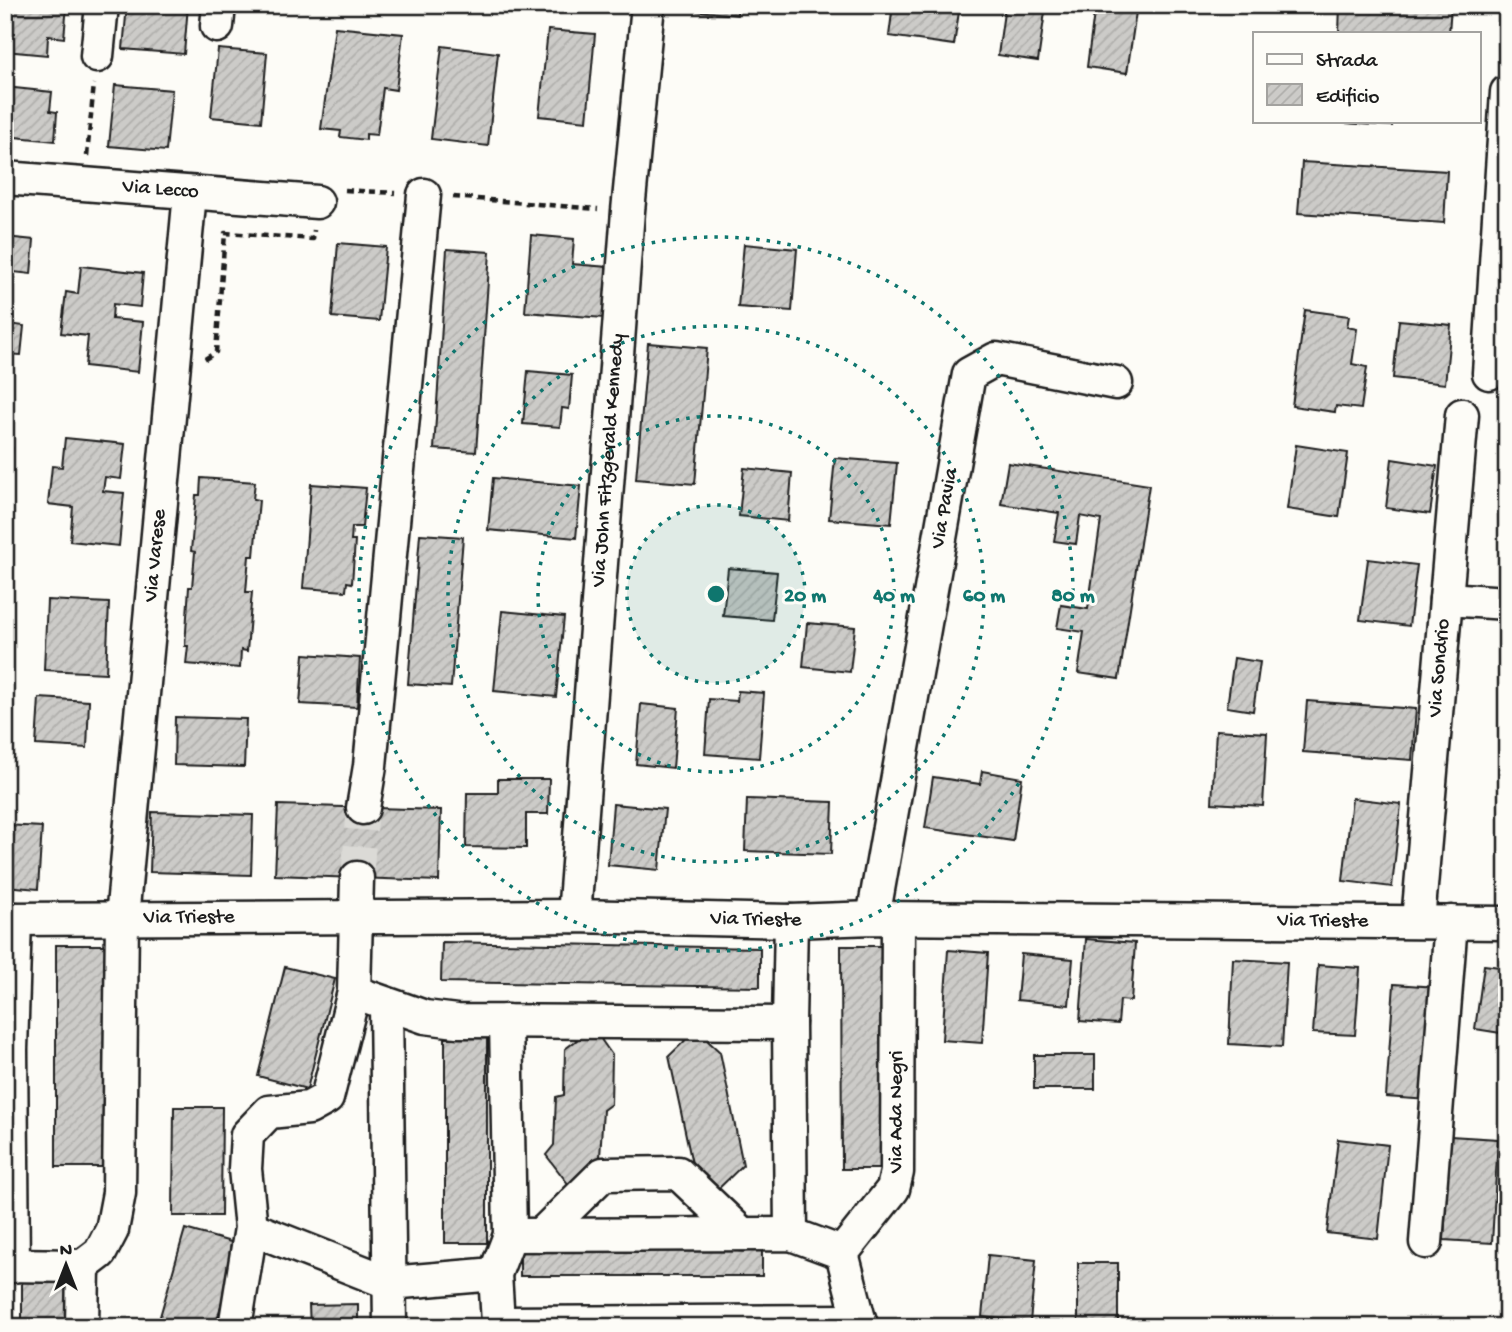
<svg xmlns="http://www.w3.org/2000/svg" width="1512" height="1332" font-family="'Gochi Hand',sans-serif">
<defs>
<pattern id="building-hatch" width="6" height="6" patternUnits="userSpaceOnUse" patternTransform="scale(1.75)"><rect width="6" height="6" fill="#cccbc8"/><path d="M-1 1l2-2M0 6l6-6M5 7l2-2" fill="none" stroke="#afaeab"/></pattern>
</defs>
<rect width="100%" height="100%" fill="#fdfcf7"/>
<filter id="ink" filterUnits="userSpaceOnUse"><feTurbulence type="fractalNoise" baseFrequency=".0143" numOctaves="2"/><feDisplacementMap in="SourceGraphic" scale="14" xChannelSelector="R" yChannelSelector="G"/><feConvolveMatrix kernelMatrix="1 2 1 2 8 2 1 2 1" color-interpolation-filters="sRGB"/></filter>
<g filter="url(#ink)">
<g fill="url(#building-hatch)" stroke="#1c1c1c" stroke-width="2">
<path d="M5 5H67L64 38 48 36 47 55 5 51Z"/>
<path d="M127 5H188L184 54 123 49Z"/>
<path d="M688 5H738L737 15 687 10Z"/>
<path d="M893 5H960L954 45 889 36Z"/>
<path d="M1005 5H1046L1038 61 998 55Z"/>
<path d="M1095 5H1137L1127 73 1087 67Z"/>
<path d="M1340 5H1451L1449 33H1339Z"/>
<path d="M335 27 403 34 396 90 383 88 377 135 366 134V140L340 137 341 131 321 129Z"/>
<path d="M548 30 595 34 587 121 539 116Z"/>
<path d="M442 46 498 53 488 146 431 139Z"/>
<path d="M218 49 267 53 261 122 211 117Z"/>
<path d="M115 85 172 90 166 151 109 146Z"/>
<path d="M5 87 52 92 50 111 57 112 55 141 5 136Z"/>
<path d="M1309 121H1392V126Z"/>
<path d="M1302 162 1447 171 1444 223 1298 213Z"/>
<path d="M531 235 574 239 572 264 608 267 604 318 525 312Z"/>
<path d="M5 237 34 240 31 274 14 272 9 324 24 326 21 355 5 354Z"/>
<path d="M338 243 386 247 379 321 332 317Z"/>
<path d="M744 244 797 249 792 311 738 307Z"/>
<path d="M447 249 490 252 476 452 434 449Z"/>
<path d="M81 266 143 273 140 307 113 304 112 319 143 322 138 372 85 366 88 336 61 333 66 292 78 294Z"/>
<path d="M1305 310 1349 316 1347 327 1357 329 1352 364 1367 367 1361 409 1336 406 1335 412 1292 406Z"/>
<path d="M1399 320 1451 325 1445 384 1393 378Z"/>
<path d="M648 343 707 348 695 484 636 479Z"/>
<path d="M528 371 572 375 569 409 562 408 560 427 523 424Z"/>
<path d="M65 438 125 444 121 479 105 477 103 491 124 493 119 546 70 541 73 507 48 504 52 466 62 467Z"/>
<path d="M1296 445 1348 453 1339 517 1287 509Z"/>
<path d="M5 447 12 448 5 510Z"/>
<path d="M835 458 897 463 891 524 829 519Z"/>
<path d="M1392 459 1437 466 1430 514 1386 508Z"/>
<path d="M1008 463 1149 485 1119 679 1078 673 1084 632 1057 628 1061 605 1088 609 1101 520 1080 516 1076 544 1054 541 1059 513 1001 504Z"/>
<path d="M744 468 792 473 788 521 739 516Z"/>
<path d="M201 478 255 482 253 499 259 500 254 556H249L246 592H252L247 651 241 650 240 668 186 664 188 646H185L189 587H192L195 552 191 551 196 495H200Z"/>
<path d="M493 478 581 486 576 538 488 530Z"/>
<path d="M311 484 366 488 362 527H352L351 541H355L352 583 347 582 346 591 303 588Z"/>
<path d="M420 534 463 537 451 687 408 684Z"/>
<path d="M1368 559 1417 565 1409 626 1360 620Z"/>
<path d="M728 568 777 572 772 620 723 616Z"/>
<path d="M47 600 109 603 106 673 44 670Z"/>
<path d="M502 611 564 617 556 697 494 691Z"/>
<path d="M807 623 855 627 850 672 803 667Z"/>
<path d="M304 654 360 658 357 707 300 704Z"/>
<path d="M1234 658 1260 662 1253 711 1227 707Z"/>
<path d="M738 691 764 693 759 758 705 754 709 699 737 701Z"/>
<path d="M39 698 89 701 87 748 36 745Z"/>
<path d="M1307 701 1416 709 1412 760 1303 752Z"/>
<path d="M641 704 678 708 673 768 636 764Z"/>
<path d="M175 717 246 719 244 767 174 765Z"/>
<path d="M1216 730 1267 733 1263 806 1212 803Z"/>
<path d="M982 771 1022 778 1013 841 925 828 933 777 980 784Z"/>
<path d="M498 779H549L548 814H526V848L466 847 467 793H498Z"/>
<path d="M1352 798 1401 804 1392 887 1343 881Z"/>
<path d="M747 799 833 802 831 854 745 851Z"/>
<path d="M613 804 665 809 659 870 608 865Z"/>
<path d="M278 805 441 810 439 881 275 875Z"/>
<path d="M152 812 253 815 251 875 150 872Z"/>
<path d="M5 825 42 827 38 889 5 886Z"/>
<path d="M1086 939 1135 943 1131 1001 1120 1000 1118 1024 1080 1021Z"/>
<path d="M442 942 760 948V987L441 982Z"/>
<rect x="56" y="945" width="51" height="222"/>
<path d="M841 946H885L886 1169H842Z"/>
<path d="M948 950 988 953 982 1043 942 1040Z"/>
<path d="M1021 954 1073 959 1069 1005 1017 1000Z"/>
<path d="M1233 959 1287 962 1282 1047 1229 1044Z"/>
<path d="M1318 965 1360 968 1355 1035 1313 1033Z"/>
<path d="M1484 965 1507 968V1034L1475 1029Z"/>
<path d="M285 967 335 979 307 1089 258 1076Z"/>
<path d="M1394 984 1436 987 1429 1100 1386 1097Z"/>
<path d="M593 1028 612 1055 611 1104 603 1110 600 1157 593 1162 594 1171 569 1185 546 1155 554 1145 556 1097 564 1095 565 1049Z"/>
<path d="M696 1030 720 1052 743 1165 714 1193 694 1173 669 1056Z"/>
<rect x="445" y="1038" width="42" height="205"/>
<rect x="1034" y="1055" width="61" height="34"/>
<path d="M174 1107H222L221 1216H173Z"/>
<path d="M1450 1136 1498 1139 1492 1243 1444 1240Z"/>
<path d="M1338 1139 1388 1145 1378 1239 1327 1233Z"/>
<path d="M185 1229 238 1244 215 1327H157Z"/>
<rect x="520" y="1243" width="242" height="33"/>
<path d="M988 1255 1036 1260 1030 1322 982 1317Z"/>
<rect x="1078" y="1263" width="40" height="64"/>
<rect x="22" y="1280" width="48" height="47"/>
<path d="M358 1304V1327H310L309 1305Z"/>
</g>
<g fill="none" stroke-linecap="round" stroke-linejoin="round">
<path stroke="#dbdad6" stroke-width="32" stroke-dasharray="32 16" stroke-linecap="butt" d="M357 878 363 808"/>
<defs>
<g id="minor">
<path d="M217 26 219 5"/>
<path d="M97 56 102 5"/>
<path id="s1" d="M5 178 317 202"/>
<path d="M1489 373 1507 92"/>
<path d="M1446 599 1507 603"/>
<path d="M363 808 370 766 424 195"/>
<path id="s2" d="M574 916 628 211 648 5"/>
<path id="s3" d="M873 918 969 374 996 359 1116 383"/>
<path id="s4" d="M5 919 574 916 791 921 873 918 1507 923"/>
<path id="s5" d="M1418 921 1462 415"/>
<path d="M354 992 425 1017 457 1021 789 1023"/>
<path d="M386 1004 390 1327"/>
<path d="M251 1228 390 1283 495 1274"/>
<path d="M791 1234 789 1023 791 921"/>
<path d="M510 1235 791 1234 842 1253"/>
<path d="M541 1235 603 1174 678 1173 742 1234"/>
<path d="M1426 1242 1451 922"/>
<path id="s6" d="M5 1265 83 1266 100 1253 112 1230 119 1193 122 918 190 193"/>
<path d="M13 1266 11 1050 15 919"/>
<path d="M498 1323 860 1321"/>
<path d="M82 1327 83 1266"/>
<path d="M235 1327 251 1228 245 1169 247 1135 269 1112 309 1108 327 1098 354 992 357 878"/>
<path d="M496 1327 498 1323 495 1274 510 1235 506 1021"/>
<path id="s7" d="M861 1327 842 1253 893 1189 897 1172 898 919"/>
</g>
</defs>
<use href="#minor" stroke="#1c1c1c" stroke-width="37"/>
<g stroke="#1c1c1c" stroke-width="4.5" stroke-dasharray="7 5" stroke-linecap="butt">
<path d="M87 156 94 84"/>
<path d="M345 190 395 193"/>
<path d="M453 197 598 209"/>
<path d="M205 359 216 352 225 233 313 239 314 230"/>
</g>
<use href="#minor" stroke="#fdfcf7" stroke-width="32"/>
</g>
</g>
<circle cx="716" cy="594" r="89" fill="#0f766e" fill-opacity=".12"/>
<g fill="none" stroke="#0f766e" stroke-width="3.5" stroke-dasharray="3.5 7">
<circle cx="716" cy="594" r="89"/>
<circle cx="716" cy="594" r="178"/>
<circle cx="716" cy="594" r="268"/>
<circle cx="716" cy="594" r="357"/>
</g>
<g text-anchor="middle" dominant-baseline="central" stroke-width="6" stroke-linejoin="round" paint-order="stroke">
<g font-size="21" fill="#1c1c1c" stroke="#fdfcf7">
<text stroke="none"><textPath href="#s1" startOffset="156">Via Lecco</textPath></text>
<text stroke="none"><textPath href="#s2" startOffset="457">Via John Fitzgerald Kennedy</textPath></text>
<text stroke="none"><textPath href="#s3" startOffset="416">Via Pavia</textPath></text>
<text stroke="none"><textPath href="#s6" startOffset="802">Via Varese</textPath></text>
<text stroke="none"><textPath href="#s5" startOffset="254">Via Sondrio</textPath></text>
<text stroke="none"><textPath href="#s4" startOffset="184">Via Trieste</textPath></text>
<text stroke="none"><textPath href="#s4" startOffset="751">Via Trieste</textPath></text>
<text stroke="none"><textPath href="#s4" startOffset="1318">Via Trieste</textPath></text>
<text stroke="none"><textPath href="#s7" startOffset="236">Via Ada Negri</textPath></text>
</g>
</g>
<circle cx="716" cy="594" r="10" fill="#0f766e" stroke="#fdfcf7" stroke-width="3.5"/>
<g font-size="21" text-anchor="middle" font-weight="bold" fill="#0f766e" stroke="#fdfcf7" stroke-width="6" stroke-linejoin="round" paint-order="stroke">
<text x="805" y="601">20 m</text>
<text x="894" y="601">40 m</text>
<text x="984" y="601">60 m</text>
<text x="1073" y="601">80 m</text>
</g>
<rect width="1512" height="1332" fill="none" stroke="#fdfcf7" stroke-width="28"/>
<rect x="14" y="14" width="1484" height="1304" fill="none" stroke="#1c1c1c" stroke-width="2.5" filter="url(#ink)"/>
<rect x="1253" y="32" width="228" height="91" fill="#fdfcf7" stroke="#a3a29f" stroke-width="2"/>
<rect x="1267" y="54" width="35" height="10" fill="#fdfcf7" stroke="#a3a29f" stroke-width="2"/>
<text x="1316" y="66" font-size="21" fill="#1c1c1c">Strada</text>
<rect x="1267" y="84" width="35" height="21" fill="url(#building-hatch)" stroke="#a3a29f" stroke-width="2"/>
<text x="1316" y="102" font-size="21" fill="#1c1c1c">Edificio</text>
<g transform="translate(66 1265)" stroke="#fdfcf7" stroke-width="5" paint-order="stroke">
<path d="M0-5L12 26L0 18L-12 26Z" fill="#1c1c1c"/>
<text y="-10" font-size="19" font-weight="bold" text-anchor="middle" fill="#1c1c1c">N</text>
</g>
</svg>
